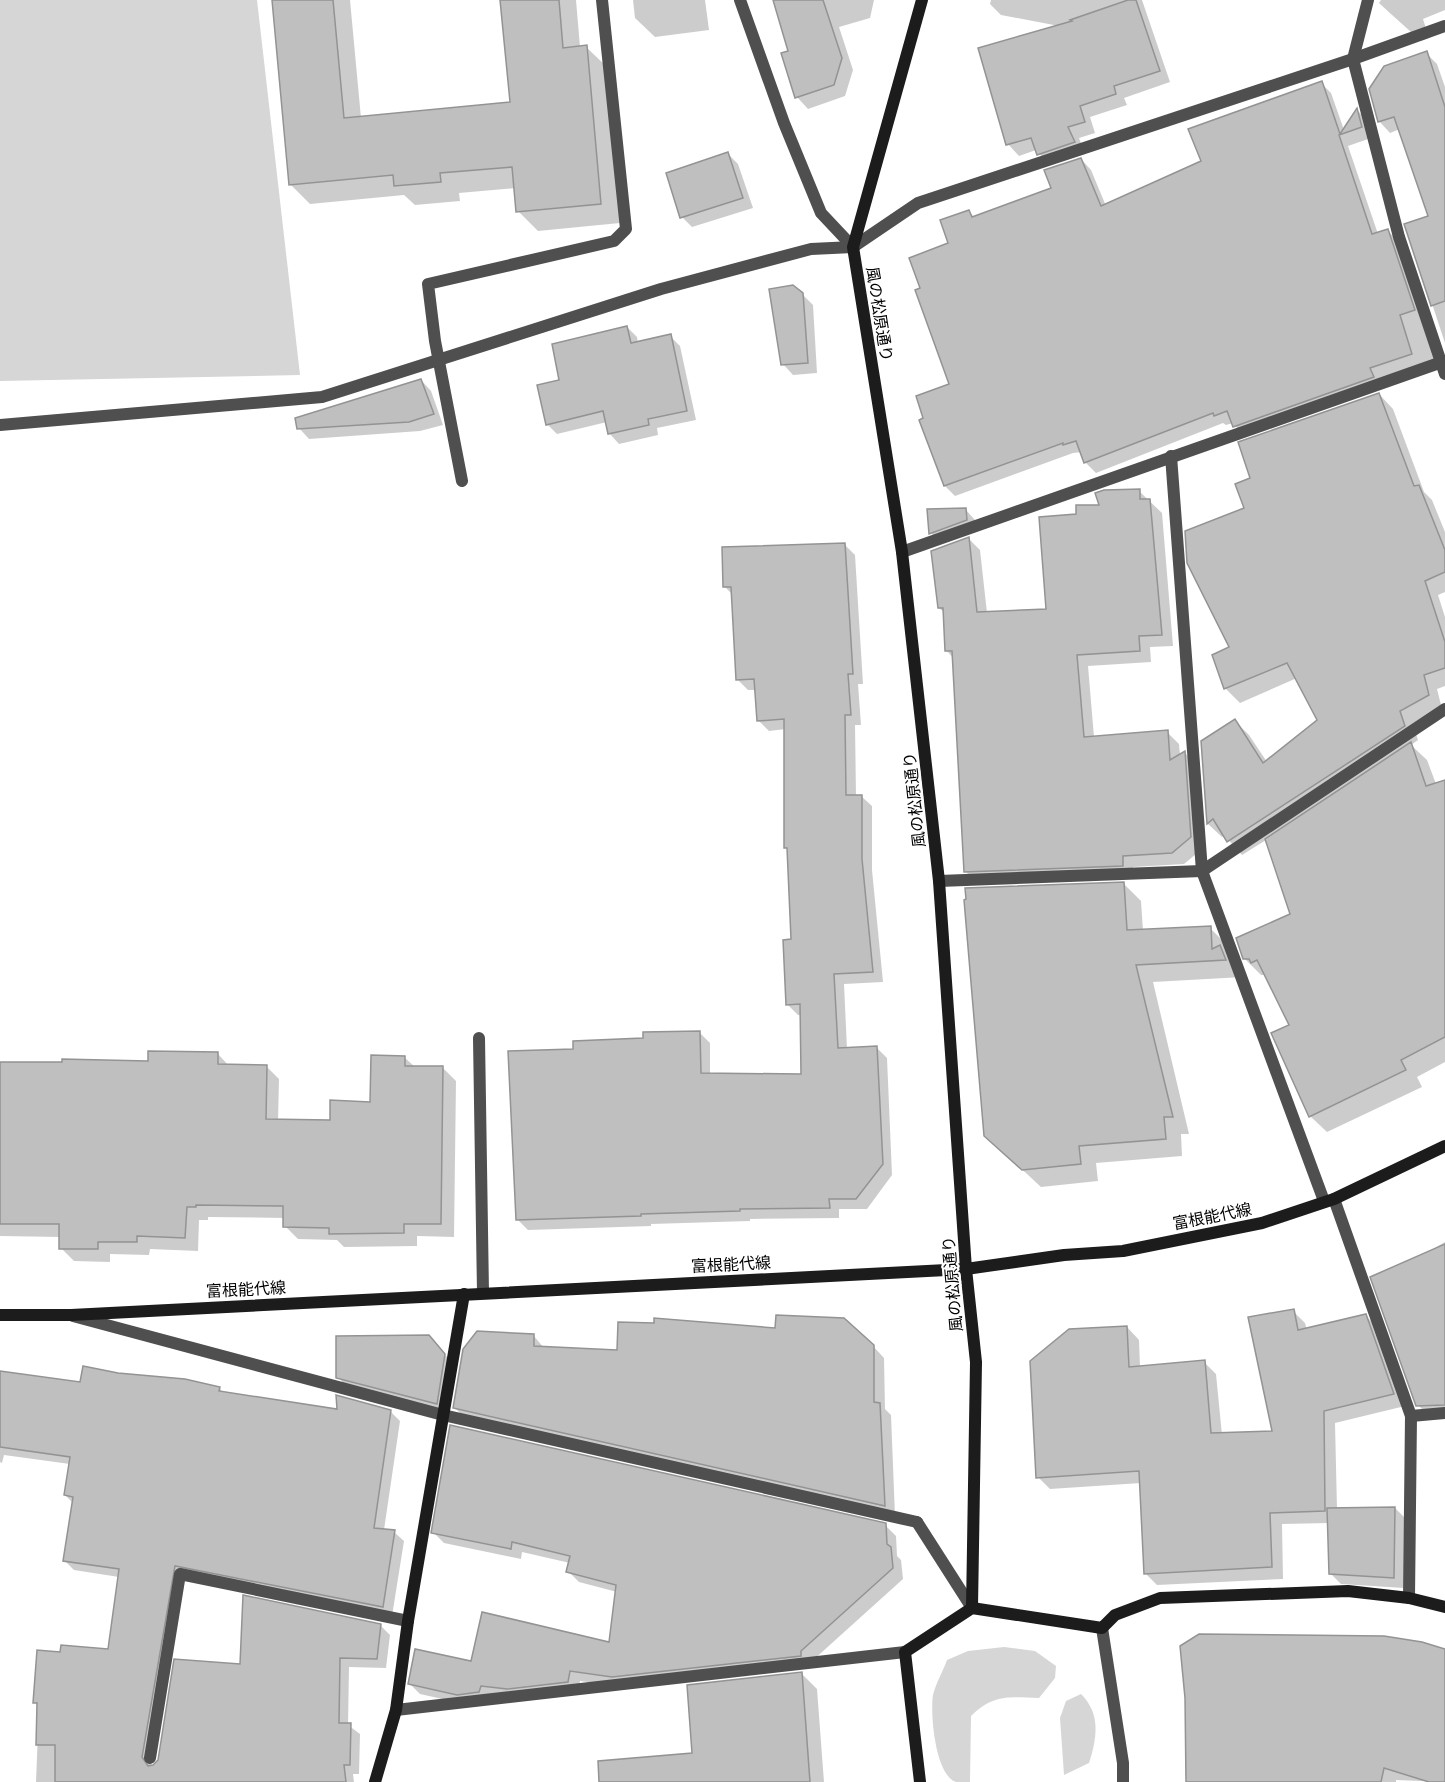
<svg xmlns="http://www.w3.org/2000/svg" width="1445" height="1782" font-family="'Noto Sans','Noto Sans JP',sans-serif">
<rect width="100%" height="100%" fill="#fff"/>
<g fill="#d6d6d6">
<path d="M0 0H257L300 375 0 381Z"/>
<path d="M1004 1647 1035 1651 1056 1666 1055 1678 1039 1698C1008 1697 994 1694 971 1716L970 1782C966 1782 960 1782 956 1782 935 1775 930 1713 933 1695 936 1683 943 1671 947 1660L968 1651Z"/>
<path d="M1081 1694C1101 1714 1097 1738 1089 1763L1064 1775 1060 1718 1066 1701Z"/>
</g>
<g fill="#0003">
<path d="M273 0H350L361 118 512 104 502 0H576L580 47H586L606 66 620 223 538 231 518 211 516 188 459 193 460 201 415 205 404 195 310 204 290 184Z"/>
<path d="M633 0H705L709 30 655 37 635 18Z"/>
<path d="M774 0H874L870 18 839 27 853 70 845 96 808 109 797 97 789 52Z"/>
<path d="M991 0H1142L1170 82 1124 98 1127 105 1090 117 1095 133 1079 138 1085 154 1050 165 1036 150 1019 156 1008 144 1059 26 1001 15 990 4Z"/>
<path d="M1381 0H1445V10L1423 19 1429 38 1421 41 1391 14 1379 3Z"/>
<path d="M1426 53 1437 64 1445 87V343L1406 225 1430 217 1400 129 1390 133 1379 121Z"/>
<path d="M1321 83 1331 93 1344 130 1357 110 1367 120 1371 138 1348 146 1378 234 1388 231 1398 241 1437 358 1244 436 1233 423 1226 425 1223 423 1096 473 1085 462 1082 452 1073 453 955 496 945 486 921 420 925 419 951 385 922 289 969 212 975 218 1053 188 1081 159 1091 170 1106 206 1203 162Z"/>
<path d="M728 154 738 164 753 208 692 227 682 217Z"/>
<path d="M802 294 813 305 817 373 793 375 783 364Z"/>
<path d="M627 327 637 337 638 343 670 336 680 346 696 420 657 428 658 435 619 444 610 434 607 422 557 434 547 424 561 381Z"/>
<path d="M421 380 431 391 443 425 420 431 309 439 299 428Z"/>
<path d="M1379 394 1393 409 1424 492 1432 500 1445 532V592L1438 595 1445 617V686L1437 689 1442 709 1413 725 1418 740 1411 745 1427 760 1436 784 1445 781V1062L1417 1077 1422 1087 1327 1132 1310 1116 1291 1026 1265 975H1261L1245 959 1292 914 1266 840 1242 855 1224 835 1222 837 1208 824 1202 741 1235 721 1249 735 1267 762 1319 721 1297 678 1240 703 1226 689 1214 655 1231 648 1246 509 1252 479Z"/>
<path d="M1139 491 1162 513 1173 646 1150 647 1151 662 1088 666 1094 737 1167 732 1179 744 1180 756 1185 753 1196 764 1202 849 1184 864 1133 867 1134 877 977 883 965 871 954 659 947 651 945 613 939 608 969 539 980 550 987 613 1048 610 1078 515Z"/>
<path d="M965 509 975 520 977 531 941 543 931 533Z"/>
<path d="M844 544 855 555 863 684H858L861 725H855L856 796H861L872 806V870L883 982 844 984 847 1049 877 1048 887 1058 892 1175 867 1209H839V1218L750 1219V1221L651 1224V1226L528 1230 517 1219 575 1050 700 1033 710 1043V1075H802V1015H798L788 1005 793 941 789 851 785 847 786 729 769 731 758 720 756 690H748L738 680 733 595 724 586Z"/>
<path d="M1124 884 1141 901 1143 931 1210 928 1228 946 1243 977 1153 982 1189 1134H1181L1182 1156 1096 1163 1098 1181 1041 1187 986 1136Z"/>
<path d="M218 1054 229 1066H266L279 1079 278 1121 331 1122 372 1103 404 1057 415 1067 443 1068 456 1081 454 1237 417 1236V1246L344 1247 337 1240 298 1239 285 1226V1218L208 1217V1220H199L198 1251 150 1249 149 1255 110 1254V1262L74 1261 61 1248V1237L0 1236V1063L149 1062Z"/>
<path d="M1445 1242V1416H1429L1418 1405 1426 1253Z"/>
<path d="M1293 1311 1305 1323 1307 1330 1365 1315 1378 1328 1405 1406 1335 1423 1337 1509 1395 1508 1405 1518 1404 1588 1341 1584 1331 1574 1329 1523 1282 1524 1283 1579 1157 1585 1145 1573 1141 1483 1050 1489 1038 1477 1127 1327 1139 1340 1140 1367 1204 1362 1216 1374 1222 1435 1274 1433Z"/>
<path d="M776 1329 873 1346 884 1358 885 1409 891 1415 895 1516 466 1419 455 1408 533 1335 544 1348 619 1351Z"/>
<path d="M439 1348 455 1366 447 1414 348 1388 338 1377Z"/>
<path d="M0 1372 81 1384 118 1374 219 1388 224 1393 338 1411H390L400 1421 384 1530 394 1532 404 1541 392 1616 192 1575 181 1583 151 1767H154L241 1666 380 1625 390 1635 386 1668 349 1667 348 1725 360 1734 359 1774H353L354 1782H36L39 1706 35 1703 61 1653 110 1651 119 1577 74 1570 65 1561 73 1503 65 1495 70 1464 4 1455 2 1463 0 1462Z"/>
<path d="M885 1525 896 1536 897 1556 901 1560 903 1579 811 1662 623 1687 580 1681 578 1692 469 1705 420 1694 409 1683 472 1663 610 1644 617 1592 579 1582 568 1571 570 1563 522 1552 521 1559 444 1543 433 1532Z"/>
<path d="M1445 1651V1782L1396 1780V1782H1187Z"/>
<path d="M802 1674 817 1689 824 1782H644L693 1754Z"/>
</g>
<g fill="#bfbfbf" stroke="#939393" stroke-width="1.5">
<path d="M272 0H333L344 118 510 102 500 0H559L563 48 587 45 601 204 516 212 512 167 440 173 441 182 394 186 393 175 289 185Z"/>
<path d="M773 0H823L842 58 834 85 795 98 781 53 788 51Z"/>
<path d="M1128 0H1136L1160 71 1114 86 1116 94 1080 106 1085 122 1068 127 1075 142 1037 155 1031 138 1006 145 978 48 1072 21 1070 20Z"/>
<path d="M1427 51 1445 107V301L1431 306 1404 224 1428 216 1394 117 1378 122 1369 89 1384 66Z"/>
<path d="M1322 81 1340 134 1357 108 1362 127 1339 135 1372 234 1388 229 1415 310 1400 315 1412 354 1370 368 1374 377 1233 427 1227 411 1214 416 1213 413 1084 463 1076 441 1063 445V443L944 486 919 420 923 418 916 396 949 384 915 290 920 288 909 258 948 243 940 220 969 210 972 217 1051 188 1044 170 1081 158 1101 206 1201 161 1188 129Z"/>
<path d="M728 152 743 198 680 218 666 173Z"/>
<path d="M793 285 803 293 808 363 781 365 769 289Z"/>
<path d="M627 326 631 343 671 334 687 411 648 419 649 425 608 434 603 411 546 425 537 385 559 380 552 344Z"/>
<path d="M421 379 434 414 409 422 297 429 295 418Z"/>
<path d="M1379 393 1414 486 1419 485 1445 550V572L1425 581 1445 642V668L1424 675 1429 695 1400 711 1405 726 1227 842 1213 819 1207 824 1201 741 1235 719 1263 763 1317 720 1287 663 1224 689 1212 655 1229 647 1187 563 1185 531 1244 508 1235 484 1250 478 1238 442Z"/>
<path d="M1140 489V499H1150L1162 635 1139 636 1140 651 1077 655 1084 737 1168 730 1170 760 1185 751 1191 837 1172 853 1123 856V866L964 872 952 651H945L943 608H938L931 551 969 537 977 612 1046 609 1039 517 1076 514V505H1099L1095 493 1104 490Z"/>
<path d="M966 508 967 520 929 534 927 509Z"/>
<path d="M845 543 853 674H848L851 715H845L846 795H862V859L873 972 834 974 838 1048 877 1046 883 1164 856 1199H829L830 1208 740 1209V1211L641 1214V1216L516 1220 508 1051 573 1049V1041L643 1038V1032L700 1031 701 1073 801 1074 800 1004 786 1005 783 940 791 939 787 848H784V719L757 721 754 679 736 680 731 587H723L722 547Z"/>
<path d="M1411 742 1426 786 1445 780V1037L1401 1060 1406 1070 1309 1117 1271 1033 1289 1025 1257 960 1251 963 1249 959H1243L1236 938 1290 914 1265 839Z"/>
<path d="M1124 882 1127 930 1211 926 1212 949 1220 945 1226 960 1136 965 1173 1117H1164L1166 1139 1079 1146 1081 1164 1022 1170 984 1136 964 900 966 899 965 888Z"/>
<path d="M148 1051 218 1052V1064L267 1065 266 1119 330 1120V1100L370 1102 371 1055 405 1056V1066H443L441 1224H404V1233L329 1234V1228L283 1227V1206L196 1205V1207H187L185 1238 137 1236V1242H98V1249H59V1224H0V1062H62V1059L148 1061Z"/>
<path d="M1445 1244V1405L1416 1406 1370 1277Z"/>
<path d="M1294 1309 1298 1330 1366 1314 1394 1394 1324 1411 1325 1511 1270 1513 1272 1567 1144 1574 1139 1471 1036 1478 1030 1361 1069 1329 1127 1326 1129 1367 1205 1360 1211 1433 1272 1431 1248 1317Z"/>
<path d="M776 1315 844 1318 874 1345V1402L880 1403 885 1506 453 1408 463 1349 477 1331 534 1334V1346L617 1350 618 1322 654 1323V1318L775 1328Z"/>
<path d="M429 1335 445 1354 437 1404 336 1378V1336Z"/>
<path d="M83 1366 118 1373 185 1379 220 1387 219 1391 337 1409 336 1395 391 1410 374 1528 395 1530 383 1607 175 1566 142 1757 148 1766 153 1765 158 1760 174 1659 240 1664 243 1595 381 1624 377 1659 340 1658 339 1723H351L350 1765H344L346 1782H55V1745H36L37 1703H33L37 1650 60 1652 61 1645 108 1649 119 1569 63 1561 73 1497 64 1495 70 1457 0 1447V1371L80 1382Z"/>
<path d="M450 1425 886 1523 887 1544 891 1547 893 1568 801 1651V1656L612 1677 570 1671 568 1682 507 1689 481 1686 479 1692 457 1695 408 1684 415 1649 471 1661 482 1612 609 1642 616 1585 566 1572 570 1556 512 1542 511 1549 431 1533Z"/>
<path d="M1395 1507 1394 1578 1329 1574 1327 1508Z"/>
<path d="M1199 1634 1384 1636 1422 1642 1445 1649V1782H1429L1384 1768 1381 1782H1186L1185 1698 1180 1646Z"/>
<path d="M802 1672 810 1782H599L598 1761 692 1753 687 1685Z"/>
</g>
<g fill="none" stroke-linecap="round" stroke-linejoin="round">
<g stroke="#4f4f4f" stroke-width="12">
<path d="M462 481 435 341 428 284 614 241 626 229 602 0"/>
<path d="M73 1316 443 1415 917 1522"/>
</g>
<g stroke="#4f4f4f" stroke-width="12">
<path d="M740 0 784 123 821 213 853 247"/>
<path d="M1368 0 1353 59 1399 237 1445 374"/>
<path d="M0 425 322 397 661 289 811 249 853 247 918 203 1353 59 1445 26"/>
<path d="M1171 456 1202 871 1324 1201"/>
<path d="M902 552 1442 362"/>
<path d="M939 881 1202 871 1445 709"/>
<path d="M479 1038 483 1293"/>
<path d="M1334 1199 1411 1416 1409 1598"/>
<path d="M1411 1416 1445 1413"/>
<path d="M917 1522 972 1608"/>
<path d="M1102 1628 1123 1763V1782"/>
<path d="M396 1710 905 1652"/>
<path d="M150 1758 180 1574 408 1621"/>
</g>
<g stroke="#1c1c1c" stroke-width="12">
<path d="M922 0 853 247 902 552 939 881 966 1269 976 1362 972 1608"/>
<path d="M0 1315H71L966 1269 1064 1255 1123 1251 1262 1223 1334 1199 1445 1146"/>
<path d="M375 1782 396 1710 408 1621 464 1294"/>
<path d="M920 1782 905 1652 972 1608 1102 1628 1115 1615 1160 1598 1348 1591 1409 1598 1445 1607"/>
</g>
</g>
<g text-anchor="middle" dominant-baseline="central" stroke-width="4.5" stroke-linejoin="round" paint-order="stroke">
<g font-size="16" fill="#000" stroke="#fff">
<text transform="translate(880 314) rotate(81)">風の松原通り</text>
<text transform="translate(914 800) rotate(-96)">風の松原通り</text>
<text transform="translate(1212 1216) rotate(-11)">富根能代線</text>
<text transform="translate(731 1264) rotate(-3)">富根能代線</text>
<text transform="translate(952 1284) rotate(-95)">風の松原通り</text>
<text transform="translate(246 1289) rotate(-3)">富根能代線</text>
</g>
</g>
</svg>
